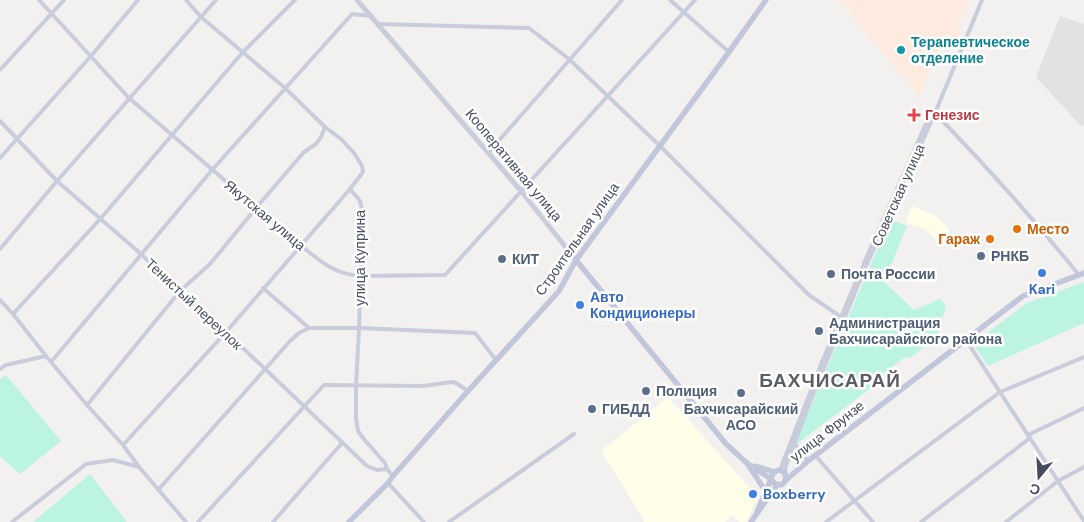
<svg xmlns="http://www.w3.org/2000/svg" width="1084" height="522" font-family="'DM Sans',sans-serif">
<rect width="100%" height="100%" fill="#f3f1f0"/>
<g fill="#fefee9">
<path d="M912 206 934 215 950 230 937 242 925 229 905 223Z"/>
<path d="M668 397 758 497 746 522H740L731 515 725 522H643L644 520 601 451Z"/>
</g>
<path fill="#e4e1e2" d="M1060 16 1084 24V125L1081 126 1036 77Z"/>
<path fill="#fdebe0" d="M838 0H970L957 27 962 30 952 50 940 45 919 96Z"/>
<g fill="#bbf4e1">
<path d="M890 219 907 226 884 282 914 310 940 299 946 306 937 337 910 358 905 357 871 383 872 387 794 446Z"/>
<path d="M1084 282V323L988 366 973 344 1027 303Z"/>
<path d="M6 375 61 441 20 474 0 456V379Z"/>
<path d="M90 474 127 522H33Z"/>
</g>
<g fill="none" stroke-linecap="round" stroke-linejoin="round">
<g stroke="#c9cddb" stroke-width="3">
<path d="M860 272 864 263"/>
<path d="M863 273 867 264"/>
</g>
<g stroke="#c9cddb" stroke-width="4">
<path d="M39 0 129 98 300 245C322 262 333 274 361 276L445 275 695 0"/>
<path d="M186 0 201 17 285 88 325 127 341 139 354 153 362 166 363 172 350 189 360 201 363 213 359 328 356 385V418L358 431 363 438 385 463 387 469"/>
<path d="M670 0 729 52"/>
<path d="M378 24 529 28 569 59 660 146 809 295 844 319"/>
<path d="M0 70 64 0"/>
<path d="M935 113 929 117 864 263 867 264 935 113 982 0"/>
<path d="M935 113C985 165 1033 218 1079 275"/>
<path d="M0 121 57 181 141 254 180 291 226 332 367 466 377 470 387 469 393 476"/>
<path d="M488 153 622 0"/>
<path d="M0 158 91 56 138 0"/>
<path d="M0 249 57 181 216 0"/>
<path d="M263 288 309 328"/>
<path d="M0 300 13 314 46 356 87 405 123 445 139 467 186 522"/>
<path d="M13 314 101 218 243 52 295 0"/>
<path d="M966 340 1084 521"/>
<path d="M51 362 212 170 352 14 371 16"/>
<path d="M0 369 6 365 46 356"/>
<path d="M87 405 180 291 210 264 256 208 304 152 316 144 321 137 325 127"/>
<path d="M1028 435 1084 408"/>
<path d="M794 443 808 461"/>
<path d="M123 445 226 332 350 189"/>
<path d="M815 455 873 522"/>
<path d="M780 470 822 362 860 272 863 273 812 397 785 468 786 474"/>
<path d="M388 483 424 522"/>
<path d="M159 489 290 341 299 333 309 328H359L475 333 496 360"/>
<path d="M12 522 86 464 113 460 139 467"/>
<path d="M198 522 324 385 423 386 452 382 456 383 468 391"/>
<path d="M273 522 342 443"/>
<path d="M449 522 574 434"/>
<path d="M826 522 1000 392 1084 357"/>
<path d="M921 522 1030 438"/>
<path d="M1006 522 1058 481 1084 467"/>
</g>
<path stroke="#c9cddb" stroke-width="5" d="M357 0 521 191 576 260"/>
<g stroke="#c1c6db" stroke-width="5.5">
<path d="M576 260 726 444 748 464 771 479 775 484 781 485C786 482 787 477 784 472L778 470 773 473 771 479 757 512"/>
<path d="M749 466 766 492"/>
<path d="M755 466 774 472"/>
<path d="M786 480 808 461 1023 296 1084 273"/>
<path d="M349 522 388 483 393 476 468 391 559 291 576 260 729 52 766 0"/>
<path d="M751 522 777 485"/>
</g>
</g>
<circle fill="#0f9aa8" stroke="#fff" stroke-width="2" cx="901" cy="50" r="5"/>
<path fill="#e0444e" stroke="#fff" stroke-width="2" d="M911.5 107.5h5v5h5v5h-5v5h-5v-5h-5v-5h5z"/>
<g fill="#e8710a" stroke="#fff" stroke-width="2">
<circle cx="1017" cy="229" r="5"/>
<circle cx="990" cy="239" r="5"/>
</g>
<g fill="#5c6f8a" stroke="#fff" stroke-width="2">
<circle cx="981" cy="256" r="5"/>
<circle cx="502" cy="259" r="5"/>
<circle cx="831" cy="274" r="5"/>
<circle cx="819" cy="331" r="5"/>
<circle cx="646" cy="391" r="5"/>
<circle cx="741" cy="393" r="5"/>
<circle cx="592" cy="409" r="5"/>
</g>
<g fill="#3f7fe0" stroke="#fff" stroke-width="2">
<circle cx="1042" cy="273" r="5"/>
<circle cx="580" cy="305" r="5"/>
<circle cx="753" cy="494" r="5"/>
</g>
<g text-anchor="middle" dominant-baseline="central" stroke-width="5" stroke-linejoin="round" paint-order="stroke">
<g font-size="14" font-weight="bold" fill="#0d838f" stroke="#fff" text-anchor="start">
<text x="911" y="42">Терапевтическое<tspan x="911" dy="16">отделение</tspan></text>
</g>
<g font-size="14" font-weight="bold" fill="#be3a42" stroke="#fff" text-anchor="start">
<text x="925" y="115">Генезис</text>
</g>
<g font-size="14" fill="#464c60" stroke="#fff">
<text transform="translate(514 165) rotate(50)">Кооперативная улица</text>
<text transform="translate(898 195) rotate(-66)">Советская улица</text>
<text transform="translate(265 215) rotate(40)">Якутская улица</text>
<text transform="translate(577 239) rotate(-55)">Строительная улица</text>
<text transform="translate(360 258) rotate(-90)">улица Куприна</text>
<text transform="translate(194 304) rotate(43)">Тенистый переулок</text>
<text transform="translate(827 431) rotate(-38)">улица Фрунзе</text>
</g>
<g font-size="14" font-weight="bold" fill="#c56008" stroke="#fff" text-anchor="start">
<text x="1027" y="229">Место</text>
<text x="980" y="239" text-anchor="end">Гараж</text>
</g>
<g font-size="14" font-weight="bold" fill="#4e5e75" stroke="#fff" text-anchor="start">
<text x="991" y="256">РНКБ</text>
<text x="512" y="259">КИТ</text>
<text x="841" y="274">Почта России</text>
<text x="829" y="323">Администрация<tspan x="829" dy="16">Бахчисарайского района</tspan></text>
<text x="656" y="391">Полиция</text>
<text x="602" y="409">ГИБДД</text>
<text x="741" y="409" text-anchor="middle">Бахчисарайский<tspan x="741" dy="16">АСО</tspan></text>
</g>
<g font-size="14" font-weight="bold" fill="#366cbe" stroke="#fff" text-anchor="start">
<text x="1042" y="289" text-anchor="middle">Kari</text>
<text x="590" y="297">Авто<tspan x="590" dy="16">Кондиционеры</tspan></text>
<text x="763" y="494">Boxberry</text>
</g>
<g font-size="19" font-weight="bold" letter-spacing="1" fill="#5c5e66" stroke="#fff">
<text x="830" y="380">БАХЧИСАРАЙ</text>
</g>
</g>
<g transform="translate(1039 477) rotate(198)" stroke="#ffffff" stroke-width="4" paint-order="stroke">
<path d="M0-4L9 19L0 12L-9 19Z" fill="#464c60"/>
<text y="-8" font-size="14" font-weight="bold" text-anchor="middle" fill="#464c60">С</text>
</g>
</svg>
